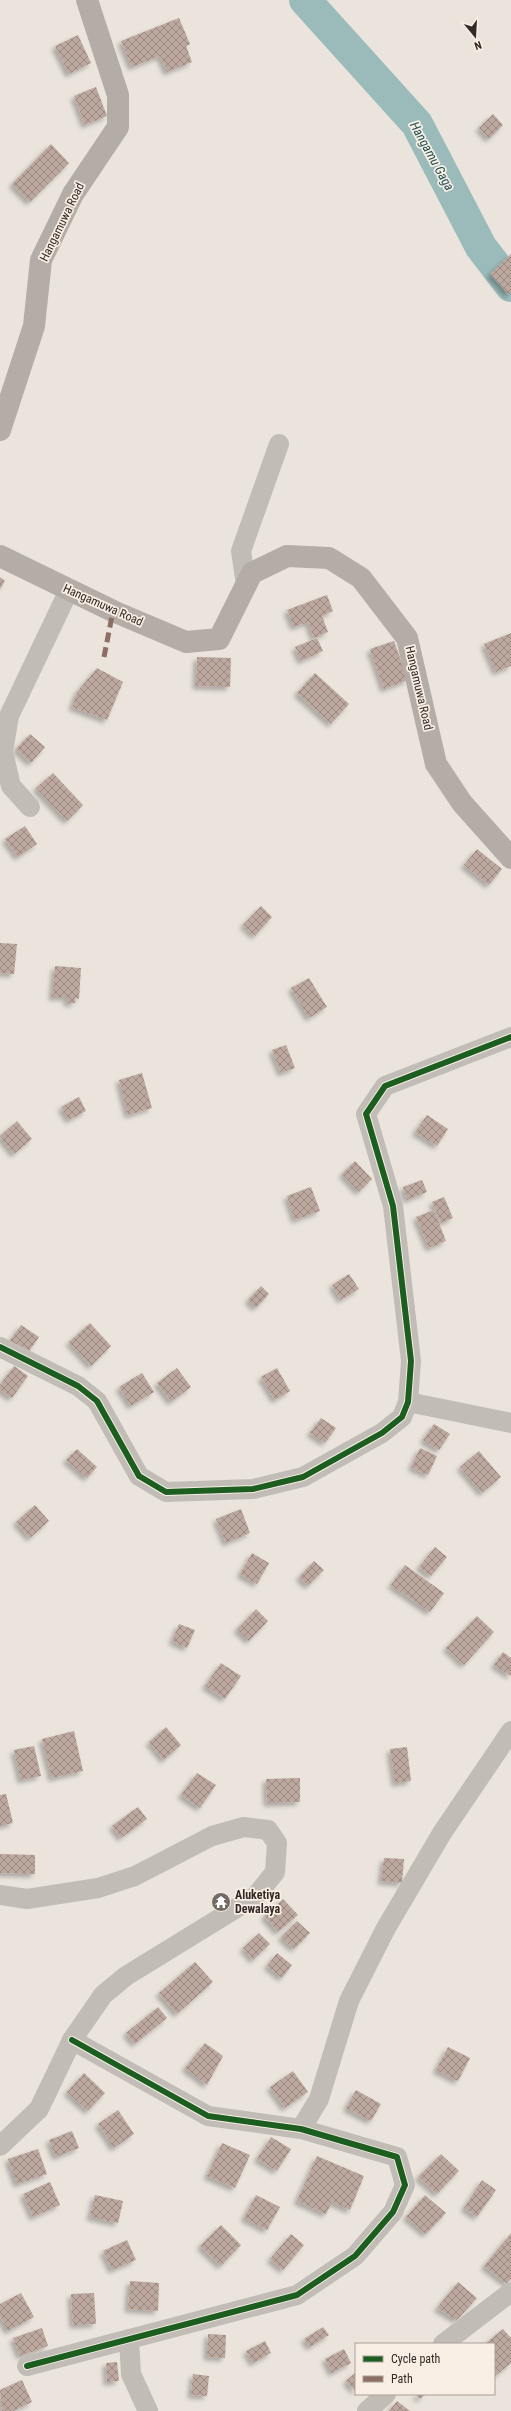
<svg xmlns="http://www.w3.org/2000/svg" width="511" height="2411" font-family="'Roboto Condensed',sans-serif">
<defs>
<pattern id="building-cross-hatch" width="8" height="8" patternUnits="userSpaceOnUse"><rect width="8" height="8" fill="#bda89f"/><path d="M0 0l8 8M0 8l8-8" fill="none" stroke="#9a8981"/></pattern>
<filter id="shadow"><feDropShadow dx="-3.5" dy="3.5" stdDeviation="2" flood-color="#0004"/></filter>
</defs>
<rect width="100%" height="100%" fill="#eae4dd"/>
<g fill="none" stroke-linecap="round" stroke-linejoin="round">
<path stroke="#9abbba" stroke-width="32" d="M305 0 417 124 481 247 511 286"/>
</g>
<g fill="url(#building-cross-hatch)" filter="url(#shadow)">
<path d="M179 18 190 44 186 46 192 62 167 72 160 56 132 67 121 41Z"/>
<path d="M78 35 91 63 69 74 55 46Z"/>
<path d="M96 87 107 116 85 125 74 96Z"/>
<path d="M493 114 503 125 489 139 479 128Z"/>
<path d="M51 144 69 163 30 202 12 184Z"/>
<path d="M511 254V292L509 295 490 274Z"/>
<path d="M0 577 5 581 0 589Z"/>
<path d="M327 595 333 611 322 616 328 632 314 638 308 622 294 627 287 610Z"/>
<path d="M511 633V666L496 672 484 644Z"/>
<path d="M317 638 323 651 301 661 295 647Z"/>
<path d="M394 641 408 680 384 689 370 649Z"/>
<path d="M197 657 231 658 230 687 196 686Z"/>
<path d="M97 668 123 682 107 720 72 707 77 692Z"/>
<path d="M315 673 349 704 331 724 297 693Z"/>
<path d="M30 734 45 747 31 763 16 749Z"/>
<path d="M53 773 83 805 67 821 36 788Z"/>
<path d="M25 826 37 844 18 857 5 839Z"/>
<path d="M477 849 502 869 489 885 464 865Z"/>
<path d="M261 906 272 917 255 936 243 925Z"/>
<path d="M0 943 17 944 14 974 0 973Z"/>
<path d="M55 966 81 968 79 999 75 998V1003H67V997H52Z"/>
<path d="M309 978 327 1007 309 1018 291 988Z"/>
<path d="M286 1045 295 1068 281 1073 272 1050Z"/>
<path d="M142 1073 152 1108 128 1115 119 1080Z"/>
<path d="M79 1097 86 1111 69 1120 61 1107Z"/>
<path d="M427 1115 448 1129 437 1146 415 1132Z"/>
<path d="M17 1121 32 1139 14 1154 0 1136Z"/>
<path d="M355 1161 372 1179 359 1192 342 1174Z"/>
<path d="M422 1180 427 1192 407 1200 403 1187Z"/>
<path d="M311 1187 320 1211 295 1220 287 1196Z"/>
<path d="M444 1197 453 1218 441 1223 432 1202Z"/>
<path d="M434 1210 446 1241 429 1248 416 1217Z"/>
<path d="M349 1274 359 1289 341 1300 332 1285Z"/>
<path d="M261 1286 269 1294 256 1308 248 1300Z"/>
<path d="M90 1323 111 1346 91 1366 69 1342Z"/>
<path d="M21 1325 39 1337 25 1357 7 1345Z"/>
<path d="M14 1366 28 1376 12 1398 0 1390V1385Z"/>
<path d="M177 1368 191 1387 171 1402 157 1383Z"/>
<path d="M277 1368 290 1391 275 1400 261 1377Z"/>
<path d="M142 1373 154 1392 131 1406 119 1387Z"/>
<path d="M321 1418 336 1428 325 1443 310 1433Z"/>
<path d="M434 1424 450 1434 439 1450 423 1440Z"/>
<path d="M420 1448 437 1456 428 1475 411 1467Z"/>
<path d="M77 1449 97 1467 87 1478 66 1460Z"/>
<path d="M479 1451 501 1477 482 1493 460 1467Z"/>
<path d="M35 1505 49 1521 30 1538 16 1522Z"/>
<path d="M241 1509 250 1533 226 1543 216 1519Z"/>
<path d="M435 1547 447 1557 431 1576 419 1567Z"/>
<path d="M252 1553 269 1563 257 1584 240 1574Z"/>
<path d="M314 1561 324 1570 308 1586 299 1577Z"/>
<path d="M405 1565 444 1593 430 1612 391 1585Z"/>
<path d="M256 1609 268 1621 249 1641 237 1629Z"/>
<path d="M477 1616 494 1632 464 1665 446 1648Z"/>
<path d="M179 1624 195 1630 187 1648 172 1641Z"/>
<path d="M503 1652 511 1658V1676L494 1665Z"/>
<path d="M221 1663 241 1676 225 1699 205 1686Z"/>
<path d="M166 1727 181 1745 164 1760 149 1742Z"/>
<path d="M74 1731 83 1771 52 1778 42 1739Z"/>
<path d="M34 1746 41 1776 21 1780 14 1750Z"/>
<path d="M407 1747 411 1781 395 1783 390 1749Z"/>
<path d="M197 1773 216 1785 200 1808 181 1795Z"/>
<path d="M300 1778V1802L267 1803 266 1779Z"/>
<path d="M6 1794 13 1823 0 1826V1795Z"/>
<path d="M138 1807 147 1819 121 1838 112 1826Z"/>
<path d="M0 1854 35 1855V1874L0 1873Z"/>
<path d="M384 1858 404 1859 402 1883 381 1881Z"/>
<path d="M283 1899 298 1915 278 1932 264 1916Z"/>
<path d="M297 1921 310 1933 294 1949 281 1937Z"/>
<path d="M259 1933 270 1944 253 1960 243 1948Z"/>
<path d="M277 1953 292 1965 282 1978 267 1966Z"/>
<path d="M195 1962 213 1982 177 2014 159 1993Z"/>
<path d="M158 2007 167 2018 135 2044 126 2033Z"/>
<path d="M205 2043 223 2056 207 2085 185 2068Z"/>
<path d="M448 2047 470 2058 458 2081 436 2070Z"/>
<path d="M293 2071 308 2092 285 2108 270 2087Z"/>
<path d="M84 2073 105 2093 88 2111 67 2092Z"/>
<path d="M356 2090 381 2104 371 2121 346 2108Z"/>
<path d="M118 2110 134 2134 114 2148 98 2124Z"/>
<path d="M72 2131 79 2148 56 2157 49 2140Z"/>
<path d="M271 2137 291 2149 277 2171 257 2159Z"/>
<path d="M222 2143 250 2155 235 2188 207 2176Z"/>
<path d="M38 2149 47 2174 17 2184 8 2159Z"/>
<path d="M441 2154 459 2171 437 2194 418 2177Z"/>
<path d="M317 2156 364 2176 350 2210 332 2202 326 2214 297 2201Z"/>
<path d="M482 2180 496 2190 477 2217 464 2208Z"/>
<path d="M50 2182 60 2205 33 2217 23 2194Z"/>
<path d="M95 2195 123 2201 118 2223 90 2217Z"/>
<path d="M256 2195 280 2207 267 2230 244 2218Z"/>
<path d="M425 2195 446 2213 426 2234 406 2217Z"/>
<path d="M221 2225 241 2245 221 2266 200 2246Z"/>
<path d="M511 2233V2279L507 2284 484 2266Z"/>
<path d="M291 2234 304 2245 283 2270 270 2259Z"/>
<path d="M127 2240 136 2260 112 2270 103 2251Z"/>
<path d="M130 2281 159 2283 158 2311 128 2309Z"/>
<path d="M458 2282 477 2298 457 2320 437 2308Z"/>
<path d="M21 2293 34 2317 8 2331 0 2316V2304Z"/>
<path d="M94 2293 96 2324 73 2325 71 2294Z"/>
<path d="M323 2327 329 2335 310 2347 304 2339Z"/>
<path d="M42 2328 48 2346 20 2356 13 2338Z"/>
<path d="M503 2329 511 2338V2363L494 2377V2344H485Z"/>
<path d="M208 2334 226 2335 225 2358 207 2357Z"/>
<path d="M265 2341 271 2353 253 2363 246 2351Z"/>
<path d="M344 2349 351 2363 332 2373 325 2359Z"/>
<path d="M117 2362 119 2381 107 2382 106 2363Z"/>
<path d="M356 2372V2392L346 2381Z"/>
<path d="M193 2374 209 2376 207 2396 191 2395Z"/>
<path d="M22 2380 32 2402 13 2411H2L0 2390Z"/>
<path d="M415 2394H426L420 2399Z"/>
<path d="M397 2401 410 2411H389Z"/>
</g>
<g fill="none" stroke-linecap="round" stroke-linejoin="round">
<g stroke="#c2bcb7" stroke-width="20">
<path d="M246 585 241 551 279 444"/>
<path d="M30 807 11 786 3 752 9 716 69 590"/>
<path d="M0 1347 78 1386 97 1401 139 1476 166 1492 253 1489 303 1477 382 1433 402 1417 408 1402 411 1361 393 1206 366 1114 385 1086 511 1037"/>
<path d="M408 1402 511 1423"/>
<path d="M0 1895 27 1899 98 1888 135 1876 212 1836 244 1827 268 1830 277 1843 275 1872 256 1896 126 1976 103 1995 72 2040 39 2109 0 2146"/>
<path d="M301 2129 319 2099 349 2001 386 1928 442 1833 511 1731"/>
<path d="M129 2339 131 2374 148 2411"/>
<path d="M443 2344 511 2292"/>
<path d="M27 2366 297 2295 355 2256 393 2212 405 2185 397 2157 301 2129 208 2116 72 2040"/>
<path d="M367 2411 386 2394"/>
</g>
<g stroke="#b3aca7" stroke-width="22">
<path d="M0 430 34 326 41 260 73 194 118 127V95L87 0"/>
<path d="M0 556 113 611 186 642 219 639 252 573 287 556 329 558 361 578 407 638 436 764 462 803 511 858"/>
</g>
<path stroke="#8d6e63" stroke-width="5" stroke-dasharray="10 5" stroke-linecap="butt" d="M104 657 113 611"/>
<defs>
<g id="cycleway">
<path d="M0 1347 78 1386 97 1401 139 1476 166 1492 253 1489 303 1477 382 1433 402 1417 408 1402 411 1361 393 1206 366 1114 385 1086 511 1037"/>
<path d="M27 2366 297 2295 355 2256 393 2212 405 2185 397 2157 301 2129 208 2116 72 2040"/>
</g>
</defs>
<use href="#cycleway" stroke="#f8eee4" stroke-width="8"/>
<use href="#cycleway" stroke="#1b5e20" stroke-width="6"/>
</g>
<defs>
<symbol id="temple-disc" viewBox="-11 -11 22 22"><circle r="9.5" fill="#736a66" stroke="#f8eee4"/><path d="M0-6L5-2H3V0L6.5 2.5H4V6H1.5V3h-3V6H-4V2.5H-6.5L-3 0V-2H-5Z" fill="#fff"/></symbol>
</defs>
<g fill-rule="evenodd">
<use href="#temple-disc" x="210" y="1891" width="22" height="22"/>
</g>
<g text-anchor="middle" dominant-baseline="central" stroke-width="3.5" stroke-linejoin="round" paint-order="stroke">
<g font-size="12" fill="#332926" stroke="#f8eee4">
<text transform="translate(62 222) rotate(-64)">Hangamuwa Road</text>
<text transform="translate(103 605) rotate(24)">Hangamuwa Road</text>
<text transform="translate(419 688) rotate(77)">Hangamuwa Road</text>
</g>
<g font-size="12" font-weight="bold" fill="#332926" stroke="#f8eee4" text-anchor="start">
<text x="235" y="1895">Aluketiya<tspan x="235" dy="14">Dewalaya</tspan></text>
</g>
<g font-size="13" font-style="italic" fill="#1e5052" stroke="#f8eee4">
<text transform="translate(432 156) rotate(61)">Hangamu Gaga</text>
</g>
</g>
<rect x="355" y="2343" width="140" height="52" fill="#f8eee4" stroke="#a99f98"/>
<rect x="363" y="2356" width="20" height="6" fill="#1b5e20" stroke="#a99f98"/>
<text x="391" y="2363" font-size="12" fill="#332926">Cycle path</text>
<rect x="363" y="2376" width="20" height="6" fill="#8d6e63" stroke="#a99f98"/>
<text x="391" y="2383" font-size="12" fill="#332926">Path</text>
<g transform="translate(475 36) rotate(162)" stroke="#f8eee4" stroke-width="3" paint-order="stroke">
<path d="M0-3L7 15L0 10L-7 15Z" fill="#332926"/>
<text y="-6" font-size="11" font-weight="bold" text-anchor="middle" fill="#332926">N</text>
</g>
</svg>
